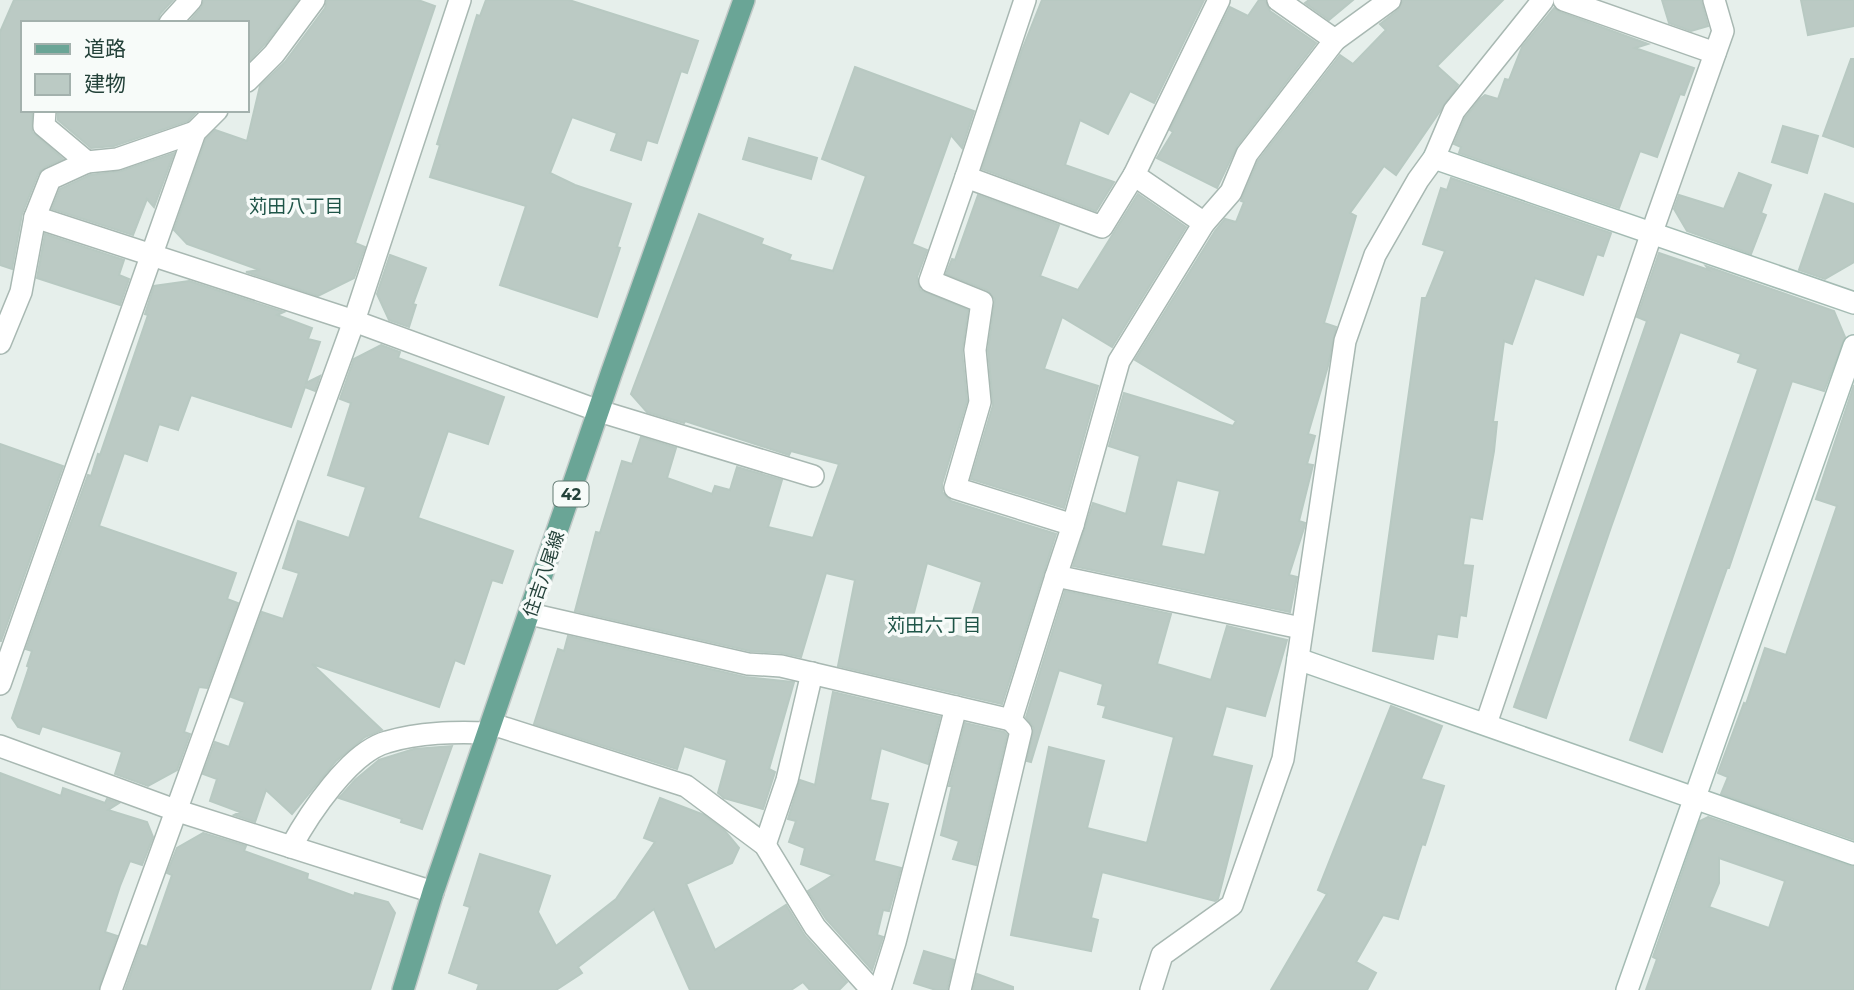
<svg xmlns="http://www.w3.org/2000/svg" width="1854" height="990" font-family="Montserrat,'Noto Sans JP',sans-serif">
<rect width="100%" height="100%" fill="#e6efeb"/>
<g fill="#bbcac4" stroke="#b8c9c2" stroke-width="2" fill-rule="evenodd">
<path d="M14 0H173L160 14 157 23H23V110H32V132L63 159 45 167 38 174 22 214 12 269 0 265V32Z"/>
<path d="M204 0H298L266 43 247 63V23H188L201 8Z"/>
<path d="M327 0H418L435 6 355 243 365 247 354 278 318 296 246 272 260 270 187 244 174 230 206 139 215 130 247 141 260 86 285 62 325 8Z"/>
<path d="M486 0H569L698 41 687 73 681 71 657 143 647 140 641 160 611 150 617 133 572 117 550 173 575 185 631 204 617 247 620 248 597 317 500 285 526 206 430 177 440 145 437 144 477 15 480 16Z"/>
<path d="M1042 0H1204L1154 103 1130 91 1108 134 1080 120 1065 165 1114 182 1096 211 982 169 1022 50Z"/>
<path d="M1259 0H1265L1270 11 1316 43 1237 146 1217 188 1157 158 1173 132 1170 130 1230 7 1248 16Z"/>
<path d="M1309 0H1353L1329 20 1305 3Z"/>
<path d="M1403 0H1503L1437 66 1458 85 1396 175 1384 166 1350 213 1356 216 1324 323 1336 327 1328 366 1308 434 1315 436 1307 464 1313 465 1299 521 1305 523 1304 528 1289 575 1297 577 1290 612 1073 566 1093 503 1126 514 1140 456 1109 446 1124 393 1233 426 1236 421 1135 360 1215 231 1225 219 1236 222 1244 202 1241 201 1258 161 1340 55 1353 64 1386 30 1380 24 1398 10ZM1177 480 1220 491 1205 555 1161 546Z"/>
<path d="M1662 0H1701L1708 26 1691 31 1669 23Z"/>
<path d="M1801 0H1854V26L1808 35Z"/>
<path d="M1554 8 1560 12 1648 44 1635 48 1694 68 1684 95 1680 94 1657 157 1640 151 1619 208 1459 153 1461 147 1454 144 1465 118 1480 99 1485 95 1498 99 1505 79 1509 80 1522 47Z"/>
<path d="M1851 59H1854V147L1823 136Z"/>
<path d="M855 67 974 111 962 148 951 135 912 244 927 250 917 277 920 290 968 310 962 351 967 401 942 484V492L951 501 1056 534 1002 704 838 666 855 580 826 573 801 657 782 653 750 651 575 611 596 532 600 533 622 461 632 464 641 437 676 448 667 478 712 494 715 486 730 490 737 467 782 480 768 527 813 538 839 464 791 451 789 455 685 421 684 423 647 412 631 394 699 214 763 239 761 244 791 255 789 260 833 271 866 176 822 159ZM927 563 982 582 965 638 911 624Z"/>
<path d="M58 110H198L188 121 114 146 91 148 58 120Z"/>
<path d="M1783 126 1818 136 1807 173 1772 162Z"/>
<path d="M749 138 817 158 811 179 743 159Z"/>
<path d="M174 153 154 207 147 199 133 235 52 209 60 189 90 175 121 171Z"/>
<path d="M1739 173 1771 185 1761 213 1766 215 1751 254 1687 231 1674 209 1679 195 1724 209Z"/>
<path d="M1451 178 1611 233 1603 256 1597 254 1583 295 1535 278 1512 344 1504 341 1493 422H1497L1494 451 1482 519 1470 517 1463 565 1473 566 1466 616 1460 615 1457 637 1437 634 1433 659 1373 651 1422 298H1426L1445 251 1423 244 1441 188 1447 190Z"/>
<path d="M1138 194 1186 227 1112 347 1062 317 1044 369 1098 386 1064 508 971 479 993 405 988 350 995 299 987 290 946 274 952 259 955 260 978 195 1059 225 1040 276 1078 290Z"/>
<path d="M1825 194 1854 204V262L1825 279 1799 270Z"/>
<path d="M45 234 124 260 119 275 129 279 120 305 37 278Z"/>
<path d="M1659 253 1709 270 1706 266 1834 311 1845 337 1824 391 1792 381 1729 568H1727L1662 752 1630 740 1758 369 1738 362 1741 354 1680 332 1611 527 1546 718 1514 707 1647 321 1637 317Z"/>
<path d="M390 255 426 268 413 304 416 305 409 327 389 320 377 294Z"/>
<path d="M189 281 284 312 277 315 312 328 308 339 320 342 306 383 320 376 315 391 305 387 291 427 191 395 178 430 159 424 147 461 124 453 99 526 236 573 227 599 238 603 207 688 199 687 184 732 190 734 177 770 148 786 115 774 122 752 42 726 39 734 18 727 12 718 29 667 27 666 32 651 26 649 88 475 91 476 98 454 100 455 148 315 145 314 154 286Z"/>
<path d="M381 345 400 352 398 358 504 397 488 444 448 431 418 518 513 551 502 583 492 580 464 664 455 660 439 707 312 664 382 730 365 737 336 761 292 814 266 790 255 822 234 815 240 812 210 801 217 779 203 774 215 742 229 747 245 702 231 697 262 612 283 619 299 573 283 568 298 521 349 538 366 487 328 475 351 403 340 399 354 359Z"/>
<path d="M1854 385V840L1721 794 1728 777 1718 773 1744 703 1746 704 1765 648 1786 655 1837 506 1816 499Z"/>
<path d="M0 444 63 466 1 641H0Z"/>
<path d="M1065 591 1171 614 1157 664 1211 680 1227 626 1287 640 1265 716 1226 706 1212 756 1252 766 1218 899 1215 901 1102 872 1091 918 1098 920 1091 951 1011 935 1049 747 1104 761 1087 828 1147 843 1174 737 1103 717 1106 706 1098 704 1103 684 1059 670 1031 762 1027 761 1034 728 1026 717Z"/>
<path d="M568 636 745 677 794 682 769 769 775 772 763 809 724 798 718 793 727 760 684 746 677 769 534 724 558 649 564 651Z"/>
<path d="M833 692 940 717 928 764 881 748 870 800 888 804 874 861 901 868 889 911 883 910 877 935 883 937 872 970 826 919 808 891 833 875 801 864 805 848 789 842 796 821 788 819 800 780 815 785Z"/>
<path d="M1391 706 1442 726 1421 779 1444 786 1425 845 1422 844 1398 919 1383 915 1356 962 1376 973 1367 990H1271L1327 894 1318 890Z"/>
<path d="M965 723 1004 732 1007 735 976 865 953 859 959 841 941 835 952 786H949Z"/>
<path d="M452 746 422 829 401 822 402 819 339 798 355 780 379 760 414 749Z"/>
<path d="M0 773 61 796 63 788 105 803 107 799 119 803 108 810 147 822 153 837 142 865 130 861 120 886 105 932 117 936 98 990H0Z"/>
<path d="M660 798 704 815 725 831 739 848 732 863 686 884 715 950 786 905 805 936 847 982 839 990H810L803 982 791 990H690L654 909 578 967 582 973 556 990H477L479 984 449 973 470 907 464 905 480 854 550 876 538 912 556 946 616 899 655 842 644 838Z"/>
<path d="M1708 817 1854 867V990H1646L1657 959 1653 957 1700 821ZM1719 858 1785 881 1769 928 1709 907 1719 883Z"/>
<path d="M203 833 246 846 244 851 308 874 307 879 354 896 355 893 388 902 395 913 370 990H125L141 945 147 947 172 875 167 873 177 848Z"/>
<path d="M924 951 954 960 947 990H936L914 983Z"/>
<path d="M977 974 1013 987V990H973Z"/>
</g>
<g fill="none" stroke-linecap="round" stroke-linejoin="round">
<defs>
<g id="street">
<path d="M1278 0 1335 40 1390 0"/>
<path d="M1564 0 1715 53"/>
<path d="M170 23 191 0"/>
<path d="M247 81 274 54 314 0"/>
<path d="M87 162 117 159 195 132"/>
<path d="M966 177 1025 0"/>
<path d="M35 217 354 321 599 411 813 476"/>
<path d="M1204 223 1134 175 1219 0"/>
<path d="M0 343 21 292 35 217 50 179 87 162 44 126 45 110"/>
<path d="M1073 525 955 488 980 402 975 350 982 302 930 281 966 177 1102 227 1134 175"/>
<path d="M530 614 748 664 781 666 1011 720"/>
<path d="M1301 628 1056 576 1073 525 1119 361 1204 223 1231 192 1247 154 1335 40"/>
<path d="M0 684 195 132 217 110"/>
<path d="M492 724 686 786 765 845 815 927 872 990"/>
<path d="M1486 724 1652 232 1723 31 1714 0"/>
<path d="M0 746 175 810 433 892"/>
<path d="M765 845 787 780 812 673"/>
<path d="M291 847C309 814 350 752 387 742 420 732 454 732 488 733"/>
<path d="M111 990 354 321 460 0"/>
<path d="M880 990 895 942 956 707"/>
<path d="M960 990 1021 731 1011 720 1056 576"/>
<path d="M1151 990 1162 955 1232 905 1283 759 1345 341 1375 255 1418 180 1434 158 1454 111 1543 0"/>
</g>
<g id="secondary">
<path d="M1434 158 1854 303"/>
<path d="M1298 659 1854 854"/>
<path d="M1627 990 1854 346"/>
</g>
<path id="primary" d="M403 990 433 892 611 374 744 0"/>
</defs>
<use href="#street" stroke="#a8b8b2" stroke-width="24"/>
<use href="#secondary" stroke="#a4bbb3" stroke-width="24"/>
<use href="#primary" stroke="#c2cac8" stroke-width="24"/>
<use href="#street" stroke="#fff" stroke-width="21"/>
<use href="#secondary" stroke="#fff" stroke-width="21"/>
<use href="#primary" stroke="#6aa596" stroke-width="21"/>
</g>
<g text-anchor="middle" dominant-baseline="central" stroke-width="7" stroke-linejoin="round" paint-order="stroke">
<rect fill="#f7fbf9" stroke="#637a73" stroke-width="2" x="553.5" y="481.5" width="35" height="25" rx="5"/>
<g font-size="16" font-weight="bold" fill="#24423a">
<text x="571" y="494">42</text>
</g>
<g font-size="18" fill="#24423a" stroke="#f7fbf9">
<text transform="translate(544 574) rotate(-71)">住吉八尾線</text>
</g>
<g font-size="19" fill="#1f5548" stroke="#f7fbf9">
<text x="296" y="206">苅田八丁目</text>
<text x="934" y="625">苅田六丁目</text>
</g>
</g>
<rect x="21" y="21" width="228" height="91" fill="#f7fbf9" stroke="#a3b1ad" stroke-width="2"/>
<rect x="35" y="44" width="35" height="10" fill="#6aa596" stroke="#a3b1ad" stroke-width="2"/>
<text x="84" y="56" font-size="21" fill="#24423a">道路</text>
<rect x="35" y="74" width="35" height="21" fill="#bbcac4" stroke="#a3b1ad" stroke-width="2"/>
<text x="84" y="91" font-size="21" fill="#24423a">建物</text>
</svg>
